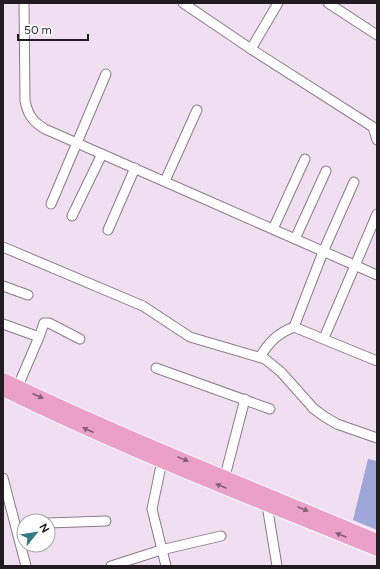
<svg xmlns="http://www.w3.org/2000/svg" width="380" height="569" font-family="Figtree,sans-serif">
<rect width="100%" height="100%" fill="#f0dff0"/>
<path fill="#9fa6da" d="M368 459 377 461V530L353 520Z"/>
<g fill="none" stroke-linecap="round" stroke-linejoin="round">
<defs>
<g id="minor">
<path d="M24 3 25 101C28 115 33 122 45 129 156 177 266 227 377 275"/>
<path d="M183 3 251 49 373 127 377 140"/>
<path d="M328 3 377 35"/>
<path d="M251 49 278 3"/>
<path d="M165 181 197 110"/>
<path d="M51 204 106 74"/>
<path d="M72 216 102 154"/>
<path d="M273 229 305 159"/>
<path d="M108 230 135 168"/>
<path d="M295 239 326 171"/>
<path d="M3 247 143 306 190 337 265 359 281 372 314 409 325 417 337 424 377 438"/>
<path d="M3 286 28 295"/>
<path d="M3 324 39 337 44 323H49L80 339"/>
<path d="M294 327 323 252 354 182"/>
<path d="M324 338 377 214"/>
<path d="M260 357C269 342 278 333 294 327L377 361"/>
<path d="M156 368 270 409"/>
<path d="M18 386 39 337"/>
<path d="M163 456 152 509 166 566"/>
<path d="M225 476 245 399"/>
<path d="M3 478 26 566"/>
<path d="M267 505 277 566"/>
<path d="M48 523 106 521"/>
<path d="M111 566 161 550 221 536"/>
</g>
<g id="major">
<path d="M3 379C126 438 252 487 377 540"/>
<path d="M3 390C125 450 252 499 377 550"/>
</g>
</defs>
<use href="#minor" stroke="#8a7a8a" stroke-width="11"/>
<use href="#major" stroke="#fff" stroke-width="14"/>
<use href="#minor" stroke="#fff" stroke-width="9"/>
<use href="#major" stroke="#eaa0c8" stroke-width="12"/>
</g>
<defs><path id="oneway-solid" d="M-6-.8H1V-3.2L6.5 0L1 3.2V.8H-6Z"/></defs>
<g fill="#865e75">
<use href="#oneway-solid" transform="translate(38 396) rotate(25)"/>
<use href="#oneway-solid" transform="translate(88 430) rotate(-156)"/>
<use href="#oneway-solid" transform="translate(183 459) rotate(22)"/>
<use href="#oneway-solid" transform="translate(221 486) rotate(-157)"/>
<use href="#oneway-solid" transform="translate(303 509) rotate(23)"/>
<use href="#oneway-solid" transform="translate(341 535) rotate(-157)"/>
</g>
<rect width="380" height="569" fill="none" stroke="#221c22" stroke-width="8"/>
<g transform="translate(36 533) rotate(60)"><circle r="19" fill="#ffffff" stroke="#a7a4a7"/>
<path d="M0-3L7 15L0 10L-7 15Z" fill="#337a84"/>
<text y="-6" font-size="11" font-weight="bold" text-anchor="middle" fill="#221c22">N</text>
</g>
<path d="M18 34v6h70v-6" fill="none" stroke="#221c22" stroke-width="2"/>
<text x="24" y="34" font-size="12" fill="#221c22" stroke="#ffffff" stroke-width="3" paint-order="stroke">50 m</text>
</svg>
